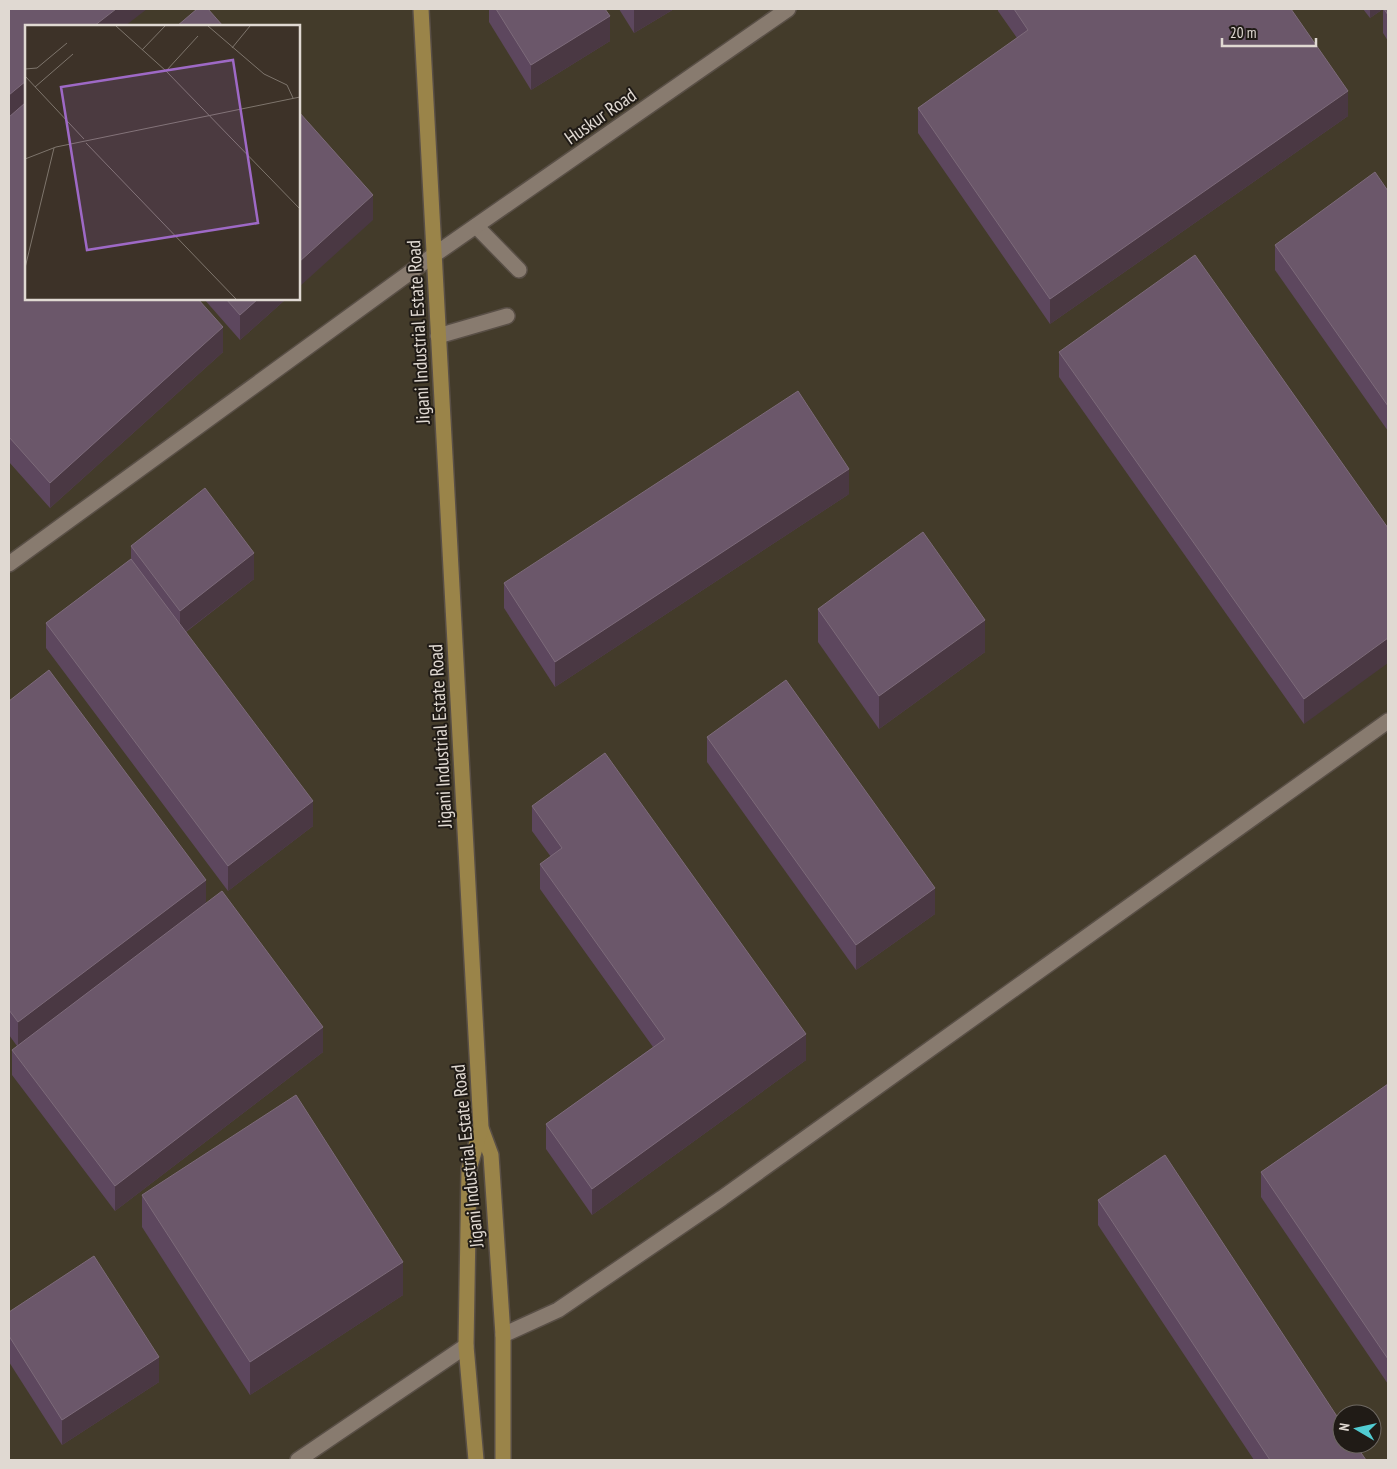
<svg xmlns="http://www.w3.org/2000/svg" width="1397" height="1469" font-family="'PT Sans Narrow',sans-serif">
<rect width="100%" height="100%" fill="#3d3228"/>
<path fill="#433b2a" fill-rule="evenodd" d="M9 9H1388V1460H9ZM26 26H299V299H26ZM1342 1414H1372V1444H1342Z"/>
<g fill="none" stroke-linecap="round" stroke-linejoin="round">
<defs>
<g id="minor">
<path d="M476 226 519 270"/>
<path d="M438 336 507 316"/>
<path d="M9 564 434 255 788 9"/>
<path d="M503 1335 558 1310 722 1198 1388 721"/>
<path d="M298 1460 466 1346"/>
</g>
<g id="major">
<path d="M421 9 481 1128 491 1155 503 1335V1460"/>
<path d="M476 1460 466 1346 469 1169 481 1128"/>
</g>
</defs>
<use href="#minor" stroke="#594f46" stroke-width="18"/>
<use href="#major" stroke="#594f46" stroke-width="18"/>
<use href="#minor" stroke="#887b6f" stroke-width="15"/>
<use href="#major" stroke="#9a8449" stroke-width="15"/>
</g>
<g fill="#5d475e">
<path d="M9 9 26 26V299L223 352 50 508 9 462Z"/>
<path d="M489 9H605L610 41 531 90 489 22Z"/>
<path d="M619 9H674L634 33Z"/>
<path d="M998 9H1291L1348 116 1050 324 918 133V108L1017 38 998 11Z"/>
<path d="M1363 9H1383L1370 18Z"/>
<path d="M1383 9H1388V41L1383 33Z"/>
<path d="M1388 191V431L1275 270V245Z"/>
<path d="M204 299H286L240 340Z"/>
<path d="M1059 352 1388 528 1304 724 1059 377Z"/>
<path d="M849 494 555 687 504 608V583Z"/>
<path d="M131 546 254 579 186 632 313 826 228 891 46 648V623L131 559Z"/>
<path d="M818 609 985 652 879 729 818 642Z"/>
<path d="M9 701 206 903 323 1052 115 1211 12 1075V1050L17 1046 9 1035Z"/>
<path d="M707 737 935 914 856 970 707 762Z"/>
<path d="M532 806 806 1060 592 1215 546 1149V1124L653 1047 540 889V864L551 857 532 831Z"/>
<path d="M1388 1084V1384L1261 1197V1172Z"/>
<path d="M142 1195 403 1295 250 1395 142 1227Z"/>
<path d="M1098 1200 1366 1460H1254L1098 1225Z"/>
<path d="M9 1312 159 1382 62 1445 9 1362Z"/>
</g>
<g fill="#4a3843">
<path d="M116 9H147L125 26H94Z"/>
<path d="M634 9H674L634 33Z"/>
<path d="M1370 9H1383L1370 18Z"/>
<path d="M610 16V41L531 90V65Z"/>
<path d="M26 81V106L9 120V95Z"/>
<path d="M1348 91V116L1050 324V299Z"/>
<path d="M373 195V220L299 287V262Z"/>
<path d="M258 299H286L240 340V315Z"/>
<path d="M223 327V352L50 508V483Z"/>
<path d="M849 469V494L555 687V662Z"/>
<path d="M254 553V579L180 636V611Z"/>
<path d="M985 620V652L879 729V696Z"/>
<path d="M1388 638V663L1304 724V699Z"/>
<path d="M313 801V826L228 891V866Z"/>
<path d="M206 880V905L18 1047V1022Z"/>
<path d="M935 888V914L856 970V945Z"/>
<path d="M323 1027V1052L115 1211V1186Z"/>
<path d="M806 1034V1060L592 1215V1189Z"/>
<path d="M403 1262V1295L250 1395V1362Z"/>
<path d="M159 1357V1382L62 1445V1420Z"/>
</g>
<g fill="#6b576a" stroke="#7d6b7a">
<path d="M9 9H116L94 26H26V81L9 95Z"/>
<path d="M197 9H208L223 26H177Z"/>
<path d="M496 9H605L610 16 531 65Z"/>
<path d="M1014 9H1291L1348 91 1050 299 918 108 1028 30Z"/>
<path d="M1384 9H1388V15Z"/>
<path d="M25 103 26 104V299H198L223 327 50 483 9 437V117Z"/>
<path d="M299 112 373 195 299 262Z"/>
<path d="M1375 172 1388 191V406L1275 245Z"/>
<path d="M1195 255 1388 528V638L1304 699 1059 352Z"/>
<path d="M226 299H258L240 315Z"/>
<path d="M798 391 849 469 555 662 504 583Z"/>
<path d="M205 488 254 553 180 611 131 546Z"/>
<path d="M923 532 985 620 879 696 818 609Z"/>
<path d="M131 559 313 801 228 866 46 623Z"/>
<path d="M49 670 206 880 18 1022 9 1010V701Z"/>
<path d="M786 680 935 888 856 945 707 737Z"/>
<path d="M605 753 806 1034 592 1189 546 1124 665 1039 540 864 562 848 532 806Z"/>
<path d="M222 891 323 1027 115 1186 12 1050Z"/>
<path d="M1388 1084V1359L1261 1172Z"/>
<path d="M296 1095 403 1262 250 1362 142 1195Z"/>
<path d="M1165 1155 1342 1424V1444H1355L1366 1460H1270L1098 1200Z"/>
<path d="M94 1256 159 1357 62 1420 9 1336V1312Z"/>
</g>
<g text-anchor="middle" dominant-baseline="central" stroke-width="4" stroke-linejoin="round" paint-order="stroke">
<g font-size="19" fill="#e0d9d2" stroke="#201b16">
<text transform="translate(600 116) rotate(-35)">Huskur Road</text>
<text transform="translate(418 332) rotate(-93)">Jigani Industrial Estate Road</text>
<text transform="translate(440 736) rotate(-93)">Jigani Industrial Estate Road</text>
<text transform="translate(467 1156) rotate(-96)">Jigani Industrial Estate Road</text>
</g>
</g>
<g transform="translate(25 25)">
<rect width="275" height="275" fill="#3d3228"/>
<path fill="none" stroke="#7e756c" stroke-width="1" d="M91 1 141 46 275 184M183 1 239 49 262 60 268 73M207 23 225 1M117 25 140 1M0 44 12 43 42 18M141 46 173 11M0 51 59 114M10 62 48 29M61 118 211 274M0 134 31 122 275 72M0 243 29 123"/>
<path fill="#9e69c6" fill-opacity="0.15" stroke="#9e69c6" stroke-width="2.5" d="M208 35 233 198 62 225 36 62Z"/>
<rect width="275" height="275" fill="none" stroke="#e0d9d2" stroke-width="2.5"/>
</g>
<rect width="1397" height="1469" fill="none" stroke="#e0d9d2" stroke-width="20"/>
<g transform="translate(1357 1429) rotate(279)"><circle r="24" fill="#201b16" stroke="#6d6761"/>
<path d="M0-4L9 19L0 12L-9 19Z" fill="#51ccd2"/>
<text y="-8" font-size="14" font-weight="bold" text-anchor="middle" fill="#e0d9d2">N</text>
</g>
<path d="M1222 38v8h94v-8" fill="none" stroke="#e0d9d2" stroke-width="2.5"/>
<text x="1230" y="38" font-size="15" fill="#e0d9d2" stroke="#201b16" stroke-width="4" paint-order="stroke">20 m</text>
</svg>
